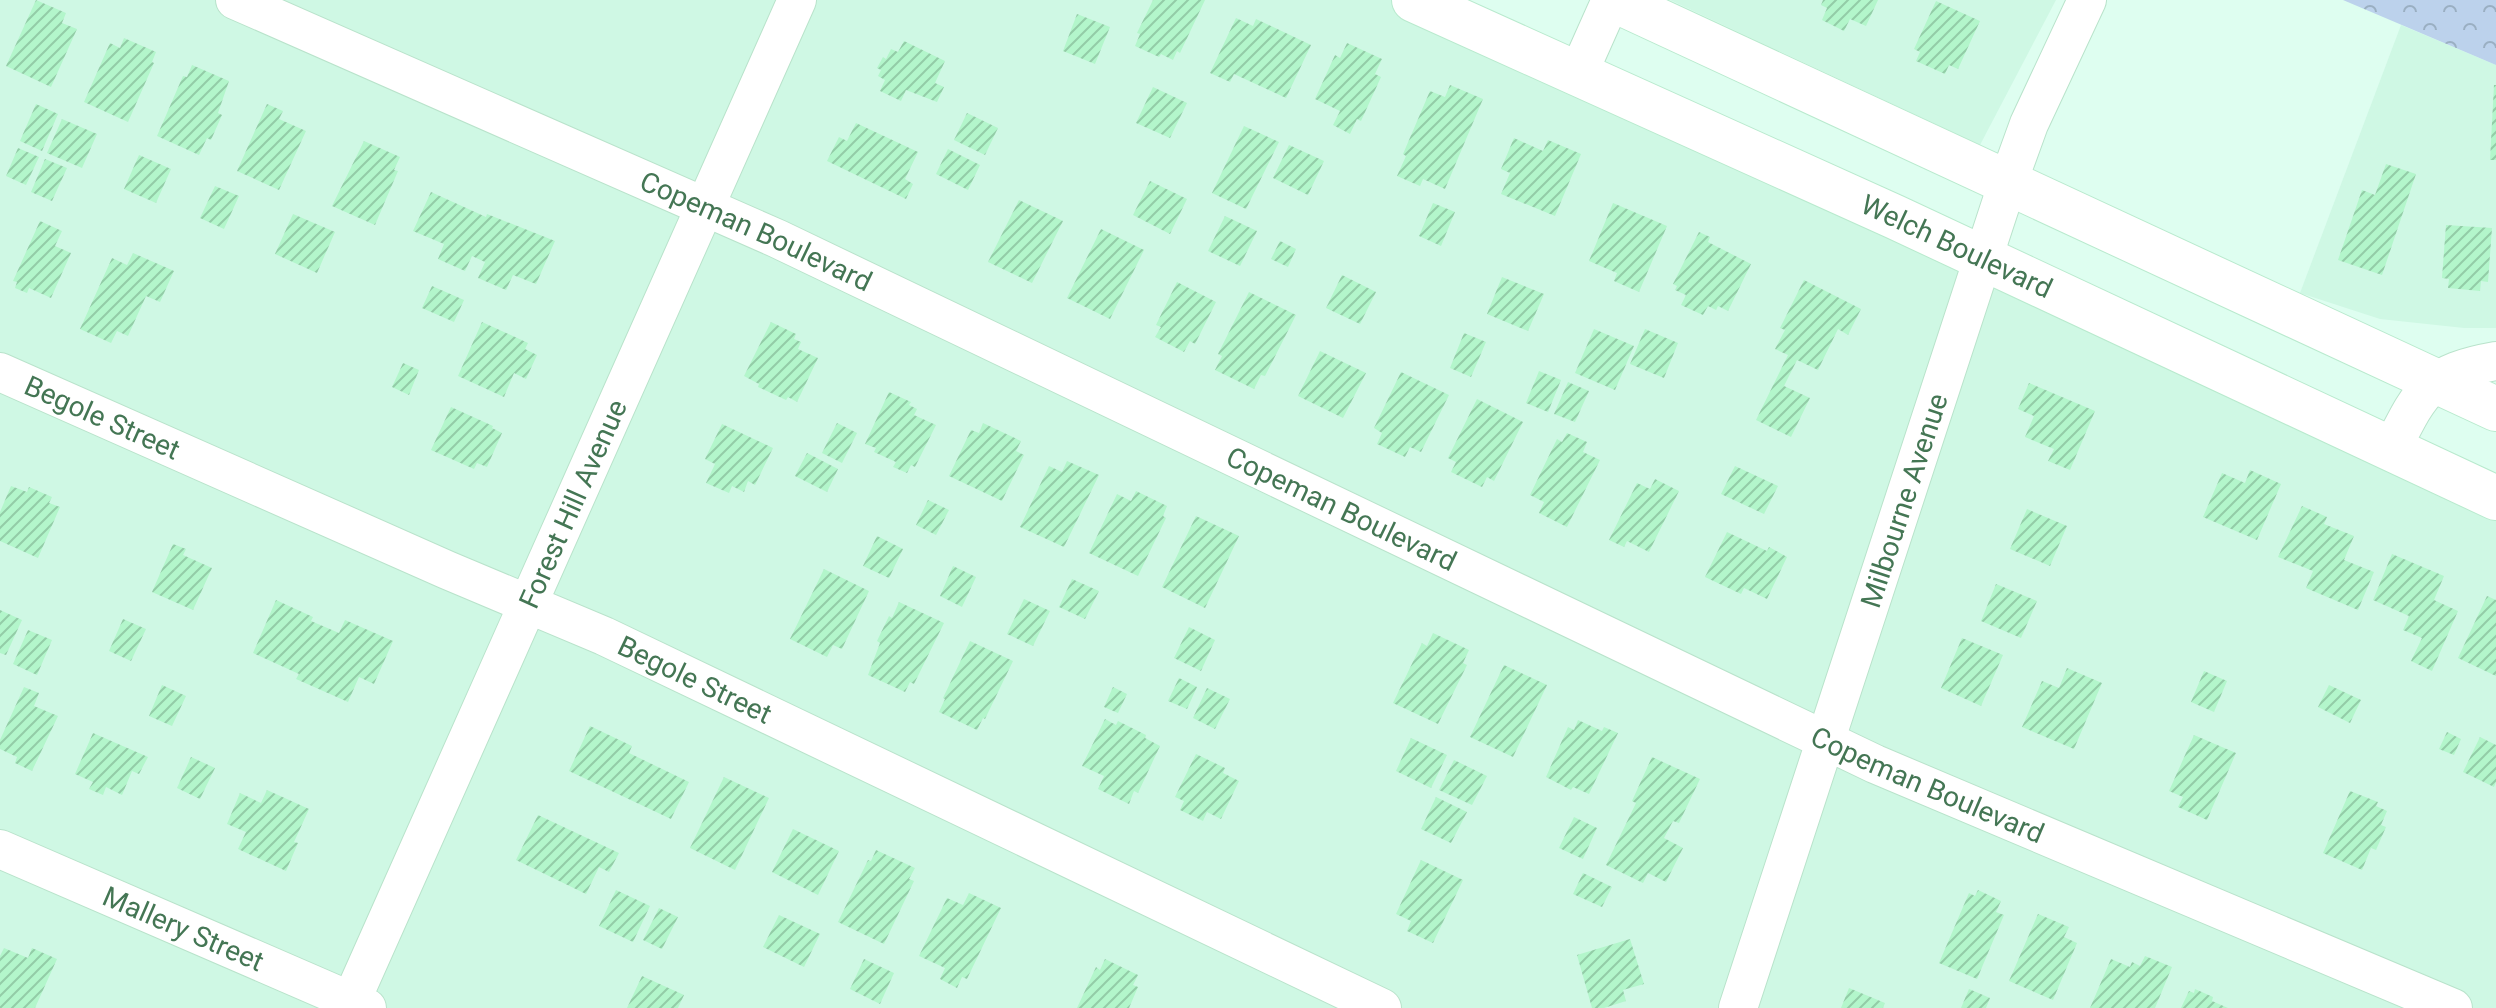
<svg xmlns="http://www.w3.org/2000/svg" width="2496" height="1008" font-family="Roboto,sans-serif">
<defs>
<pattern id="park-crowns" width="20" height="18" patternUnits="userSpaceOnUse" patternTransform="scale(2)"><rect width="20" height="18" fill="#bcd2ec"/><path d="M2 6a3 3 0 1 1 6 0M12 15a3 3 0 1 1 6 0" fill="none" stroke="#9aafc2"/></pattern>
<pattern id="building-hatch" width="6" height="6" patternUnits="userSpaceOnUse" patternTransform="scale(2)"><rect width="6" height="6" fill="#b3f6cb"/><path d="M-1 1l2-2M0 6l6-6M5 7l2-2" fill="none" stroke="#93cca7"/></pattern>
</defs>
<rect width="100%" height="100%" fill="#defef0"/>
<g fill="#cff8e4">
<path d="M0 0H1393L2496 514V1008H0Z"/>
<path d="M1670 0H2056L1980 145Z"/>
<path d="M2401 25 2496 65V328H2464L2380 319 2300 293Z"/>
</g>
<path fill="url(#park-crowns)" d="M2343 0H2496V65Z"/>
<g fill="url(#building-hatch)">
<path d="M36 0 66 13 62 23 77 29 51 87 6 66Z"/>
<path d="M1153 0H1205L1180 53 1177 51 1173 60 1161 54 1159 57 1135 46 1140 34 1137 33Z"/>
<path d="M1823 0H1878L1866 26 1850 19 1844 31 1822 20 1827 8 1821 5Z"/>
<path d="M1936 1 1980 21 1958 69 1949 65 1945 74 1916 61 1920 52 1914 49Z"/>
<path d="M1077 14 1110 27 1095 64 1063 51Z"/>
<path d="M1236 18 1253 26 1256 19 1311 45 1286 98 1234 74 1230 82 1210 73Z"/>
<path d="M124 38 156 52 152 62 154 63 128 122 84 102 110 43 120 48Z"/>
<path d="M904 41 945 61 935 83 944 87 937 102 906 90 901 101 880 91 885 80 878 76 881 70 877 68 883 57 886 59 891 49 898 52Z"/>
<path d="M1347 43 1382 59 1375 74 1381 77 1361 121 1357 119 1350 134 1333 125 1340 111 1315 99 1335 55 1340 58Z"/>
<path d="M192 65 229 81 218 113 222 115 211 140 207 138 199 155 157 136 183 76 187 77Z"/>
<path d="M1450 85 1483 99 1445 189 1423 179 1420 186 1397 176 1406 156 1403 154 1430 91 1445 97Z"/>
<path d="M2494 85H2496V160H2490Z"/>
<path d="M1153 87 1187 103 1170 138 1136 123Z"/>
<path d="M36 104 58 114 42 151 20 141Z"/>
<path d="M267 104 283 111 279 119 306 131 279 190 237 171Z"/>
<path d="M967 113 998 128 985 155 954 140Z"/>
<path d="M62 119 97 134 82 168 47 153Z"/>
<path d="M856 123 918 152 905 179 913 184 906 199 827 161 839 137 847 141Z"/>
<path d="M1244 126 1279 142 1246 209 1212 193Z"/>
<path d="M1514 138 1543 151 1548 140 1581 154 1555 216 1501 194 1510 173 1501 169Z"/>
<path d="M364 141 400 157 394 170 398 171 375 225 332 206Z"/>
<path d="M1289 145 1324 161 1308 195 1273 178Z"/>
<path d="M18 148 39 157 26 185 6 176Z"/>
<path d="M948 149 980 165 968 190 936 174Z"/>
<path d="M139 155 171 169 156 203 124 189Z"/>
<path d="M45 159 67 168 52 201 31 192Z"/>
<path d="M2386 164 2416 174 2382 275 2338 260 2362 190 2375 195Z"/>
<path d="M1150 181 1187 199 1170 234 1133 215Z"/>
<path d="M215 186 239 196 224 229 200 218Z"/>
<path d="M431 192 486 217 487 214 555 241 536 284 513 275 506 290 478 278 485 262 472 256 465 271 438 259 444 244 413 231Z"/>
<path d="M1019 200 1063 221 1032 283 988 262Z"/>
<path d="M1433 203 1455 212 1441 246 1419 236Z"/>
<path d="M1613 203 1667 226 1639 292 1614 281 1617 273 1589 261Z"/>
<path d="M293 214 335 232 317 273 275 254Z"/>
<path d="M1225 216 1257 231 1240 266 1208 251Z"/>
<path d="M40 221 62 231 55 246 71 253 51 298 29 288 27 293 15 288 17 282 13 281Z"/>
<path d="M2446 225 2492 228 2488 282 2481 281 2480 291 2448 288 2449 279 2442 278Z"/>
<path d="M1101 229 1144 250 1110 319 1067 298Z"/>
<path d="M1699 232 1710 237 1708 242 1751 264 1728 311 1718 306 1716 310 1708 306 1703 315 1681 305 1686 295 1675 290 1677 286 1673 284Z"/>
<path d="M1280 241 1296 249 1288 267 1271 259Z"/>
<path d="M133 253 174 271 160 302 146 296 128 336 117 331 111 343 80 329 112 258 127 265Z"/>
<path d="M1342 275 1376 292 1360 324 1326 308Z"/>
<path d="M1502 277 1544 294 1528 331 1487 314Z"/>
<path d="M1804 280 1861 309 1848 335 1838 329 1818 370 1797 360 1784 386 1810 398 1791 437 1756 420 1788 355 1775 349 1785 330 1780 328Z"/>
<path d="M1177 282 1216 302 1195 344 1190 341 1184 352 1155 337 1161 327 1156 325Z"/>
<path d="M432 286 464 300 454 322 422 308Z"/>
<path d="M1249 292 1296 315 1265 376 1261 375 1254 389 1215 370 1222 356 1218 354Z"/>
<path d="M482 322 528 343 525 349 537 355 526 379 514 373 504 397 458 376Z"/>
<path d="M771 322 796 334 794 339 801 342 798 349 818 358 797 402 788 397 786 400 758 387 759 384 744 376Z"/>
<path d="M1594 329 1634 346 1615 390 1575 373Z"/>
<path d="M1645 329 1678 343 1664 378 1630 364Z"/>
<path d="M1464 333 1486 342 1471 377 1450 368Z"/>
<path d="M1320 351 1366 373 1343 418 1298 396Z"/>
<path d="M403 363 419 370 409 395 392 387Z"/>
<path d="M1539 371 1561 380 1548 412 1526 403Z"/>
<path d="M1401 372 1449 395 1421 452 1410 447 1405 457 1377 444 1382 433 1374 428Z"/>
<path d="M1568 382 1589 391 1575 422 1554 414Z"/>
<path d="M2029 383 2095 411 2070 470 2048 461 2054 449 2025 437 2034 416 2018 409Z"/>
<path d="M889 392 911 402 909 405 917 409 914 415 936 425 915 467 911 465 907 473 893 467 896 462 874 452 876 448 865 444Z"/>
<path d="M1477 399 1523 422 1494 481 1487 477 1482 487 1451 472 1456 462 1448 458Z"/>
<path d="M451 407 493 426 492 428 502 433 487 467 477 463 474 469 431 450Z"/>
<path d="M837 423 857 433 842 463 822 453Z"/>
<path d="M983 423 1021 441 1016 451 1024 455 1002 501 949 476 971 430 979 433Z"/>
<path d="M722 424 773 448 755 485 748 481 744 492 732 486 729 493 706 483 715 464 705 459Z"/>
<path d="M1567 433 1587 442 1583 452 1600 460 1567 527 1539 513 1544 502 1530 495 1557 439 1562 442Z"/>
<path d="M807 453 838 469 827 492 795 476Z"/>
<path d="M1067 461 1099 475 1064 547 1020 527 1049 466 1062 472Z"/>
<path d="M1735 466 1778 486 1764 514 1721 494Z"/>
<path d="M2250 470 2281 484 2257 540 2203 517 2222 473 2245 483Z"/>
<path d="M1655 479 1679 491 1649 552 1627 541 1624 547 1609 540 1637 483 1650 489Z"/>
<path d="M11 486 27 492 29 487 52 497 49 503 60 507 38 558 0 541V512Z"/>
<path d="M1136 491 1167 506 1163 516 1166 518 1138 576 1089 553 1117 494 1131 501Z"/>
<path d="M928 500 949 510 936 535 916 525Z"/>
<path d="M2302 506 2327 517 2324 524 2354 536 2344 560 2374 572 2358 610 2306 588 2313 571 2278 557Z"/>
<path d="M2027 509 2067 526 2050 566 2010 549Z"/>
<path d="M1196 516 1239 536 1205 608 1162 587Z"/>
<path d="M1727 532 1767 551 1769 547 1787 557 1767 599 1744 588 1741 594 1705 577Z"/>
<path d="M877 536 903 549 889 578 863 566Z"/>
<path d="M173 544 186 549 183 555 212 568 193 610 152 592Z"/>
<path d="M2392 554 2444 576 2434 600 2458 611 2432 671 2411 661 2422 638 2403 630 2409 616 2373 600Z"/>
<path d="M953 566 976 577 962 607 940 596Z"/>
<path d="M824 569 869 591 842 649 833 645 827 657 790 639Z"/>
<path d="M1072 579 1099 591 1085 619 1059 607Z"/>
<path d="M1996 584 2037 601 2021 638 1981 621Z"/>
<path d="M2487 596 2496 600V676L2458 658Z"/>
<path d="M1024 599 1050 611 1033 646 1007 634Z"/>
<path d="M276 600 313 617 311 621 339 633 345 620 393 641 374 684 359 677 348 702 296 679 299 674 253 653Z"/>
<path d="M899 602 944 623 914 684 910 682 905 692 868 675 880 643 877 641 889 616 892 618Z"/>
<path d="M0 610 22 620 6 655 0 653Z"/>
<path d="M123 619 146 629 131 661 109 651Z"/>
<path d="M1189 627 1215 640 1201 671 1174 658Z"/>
<path d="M28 630 52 640 37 675 13 664Z"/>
<path d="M1433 633 1469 650 1463 663 1467 665 1438 724 1393 703 1422 643 1427 646Z"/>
<path d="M1962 638 2003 655 1981 706 1941 688Z"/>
<path d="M970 641 1013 661 985 719 983 718 977 730 939 712 945 699 943 698Z"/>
<path d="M1504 665 1547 685 1513 757 1470 737Z"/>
<path d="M2067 668 2102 683 2074 749 2022 727 2042 681 2059 688Z"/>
<path d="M2204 671 2227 681 2214 712 2191 702Z"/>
<path d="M1179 678 1197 687 1187 709 1168 701Z"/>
<path d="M162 685 186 696 172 726 149 716Z"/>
<path d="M2329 685 2361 700 2350 723 2318 707Z"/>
<path d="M24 687 39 693 34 706 58 716 32 771 15 763 17 757 0 749V740Z"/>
<path d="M1113 687 1127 694 1118 713 1104 707Z"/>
<path d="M1207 688 1230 699 1215 729 1193 718Z"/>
<path d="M1105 719 1116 725 1118 721 1146 735 1145 738 1160 746 1138 793 1134 791 1129 804 1098 789 1104 776 1082 766Z"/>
<path d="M1578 720 1602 731 1604 727 1618 733 1589 794 1573 787 1571 790 1546 777 1568 727 1574 730Z"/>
<path d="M590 726 632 746 629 753 689 782 671 819 569 771Z"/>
<path d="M2447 732 2461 739 2454 755 2439 749Z"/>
<path d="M93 733 148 757 139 774 132 771 122 795 106 787 103 795 89 789 93 782 75 774Z"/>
<path d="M2194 735 2236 753 2207 820 2178 807 2183 797 2169 791Z"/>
<path d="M2480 737 2496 745V782L2494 787 2463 772Z"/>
<path d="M1411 738 1447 755 1431 788 1396 771Z"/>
<path d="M1196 754 1225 768 1223 773 1239 781 1221 819 1207 812 1203 821 1180 810 1184 801 1175 797Z"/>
<path d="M191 757 215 768 200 799 177 788Z"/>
<path d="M1652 757 1700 779 1679 823 1673 821 1664 838 1683 848 1666 882 1648 873 1643 883 1606 865 1636 803 1632 801Z"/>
<path d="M1454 760 1487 776 1472 805 1439 790Z"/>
<path d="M724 777 769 798 735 870 690 848Z"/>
<path d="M267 790 309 809 294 842 298 843 286 871 238 849 246 832 227 824 240 793 261 803Z"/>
<path d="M2350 791 2378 802 2376 806 2387 811 2381 825 2386 827 2376 850 2371 848 2362 870 2323 853Z"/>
<path d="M1436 797 1467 812 1451 843 1421 829Z"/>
<path d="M538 815 619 853 609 872 599 867 586 894 516 860Z"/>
<path d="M1574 817 1597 828 1583 859 1559 848Z"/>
<path d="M793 829 839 851 818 895 772 872Z"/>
<path d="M876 850 915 868 909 879 914 881 884 944 838 922 868 860 871 861Z"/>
<path d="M1421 860 1463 880 1433 943 1407 931 1411 921 1396 914Z"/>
<path d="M1583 873 1612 887 1602 907 1573 894Z"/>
<path d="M616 890 650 906 633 942 599 926Z"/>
<path d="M1978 890 2001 901 1996 912 2004 915 1977 979 1939 963 1969 893 1975 896Z"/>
<path d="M969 893 1001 908 967 979 962 977 957 988 940 979 945 968 919 956 947 898 963 905Z"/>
<path d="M659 908 678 917 662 949 643 940Z"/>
<path d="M2038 914 2069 927 2064 937 2077 943 2053 1000 2009 981Z"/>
<path d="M779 915 820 934 804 967 763 947Z"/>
<path d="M1630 939 1644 984 1623 990 1626 1001 1604 1008H1592L1577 955Z"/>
<path d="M4 948 28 958 32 948 57 959 35 1008H0V956Z"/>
<path d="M2145 956 2172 967 2155 1008H2090L2111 959 2130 967 2132 962 2140 966Z"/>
<path d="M864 959 894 973 880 1004 850 989Z"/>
<path d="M1105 959 1138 975 1133 985 1138 987 1129 1008H1077L1096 967 1100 970Z"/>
<path d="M642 976 684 995 678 1008H627Z"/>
<path d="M1849 988 1885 1003 1883 1008H1841Z"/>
<path d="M1969 989 1990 998 1986 1008H1961Z"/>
<path d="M2195 989 2213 997 2212 1001 2228 1008H2181L2189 991 2194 993Z"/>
</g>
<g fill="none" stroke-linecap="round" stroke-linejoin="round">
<defs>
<g id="minor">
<path id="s1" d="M235 0 778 239 1875 764 2453 1008"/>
<path d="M1578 74 1611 0"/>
<path id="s2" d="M0 372 447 570 604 636 1382 1008"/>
<path d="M2392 448C2421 391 2428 373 2496 361"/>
<path id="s3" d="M0 849 367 1008"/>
<path id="s4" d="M348 1008 797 0"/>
<path id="s5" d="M1738 1008 2008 182 2029 124 2087 0"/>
</g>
<g id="secondary">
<path id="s6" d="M1414 0 1895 217 2496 498"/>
<path d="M1614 0 2496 409"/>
</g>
</defs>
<use href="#minor" stroke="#b9e3cb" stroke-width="40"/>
<use href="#secondary" stroke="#b9eace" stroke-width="46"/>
<use href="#minor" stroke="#fff" stroke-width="38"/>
<use href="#secondary" stroke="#fff" stroke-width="44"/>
</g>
<g text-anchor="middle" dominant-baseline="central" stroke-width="8" stroke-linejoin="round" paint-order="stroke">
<g font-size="28" fill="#447654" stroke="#e6fff4">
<text stroke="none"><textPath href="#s1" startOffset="570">Copeman Boulevard</textPath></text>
<text stroke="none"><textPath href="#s6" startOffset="596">Welch Boulevard</textPath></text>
<text stroke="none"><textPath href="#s2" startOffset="112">Begole Street</textPath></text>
<text stroke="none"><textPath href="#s5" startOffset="534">Milbourne Avenue</textPath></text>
<text stroke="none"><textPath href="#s4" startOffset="552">Forest Hill Avenue</textPath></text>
<text stroke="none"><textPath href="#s1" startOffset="1218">Copeman Boulevard</textPath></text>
<text stroke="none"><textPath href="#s2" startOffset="760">Begole Street</textPath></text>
<text stroke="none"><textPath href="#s1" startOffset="1866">Copeman Boulevard</textPath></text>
<text stroke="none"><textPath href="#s3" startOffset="200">Mallery Street</textPath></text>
</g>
</g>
</svg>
